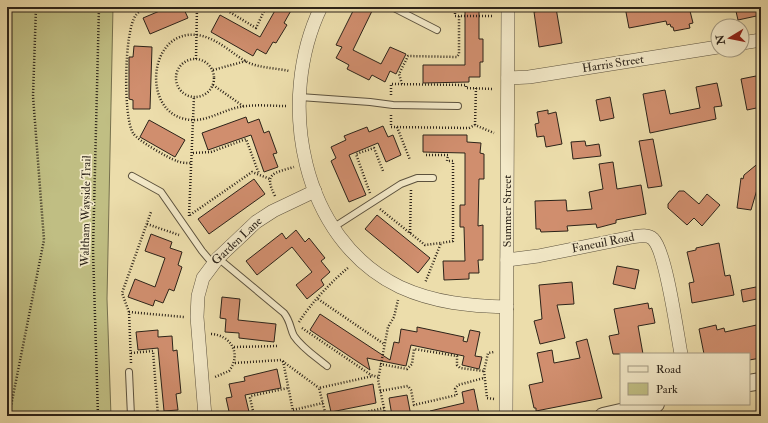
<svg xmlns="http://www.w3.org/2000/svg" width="768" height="423" font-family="'IM FELL Double Pica',serif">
<rect width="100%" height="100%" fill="#ecddab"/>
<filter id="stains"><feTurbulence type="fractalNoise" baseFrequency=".005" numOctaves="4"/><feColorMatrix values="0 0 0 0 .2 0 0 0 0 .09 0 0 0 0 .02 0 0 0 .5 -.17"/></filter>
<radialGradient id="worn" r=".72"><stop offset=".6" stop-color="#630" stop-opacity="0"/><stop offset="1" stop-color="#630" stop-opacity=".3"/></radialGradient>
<path fill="#c0be83" stroke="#76704e" d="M7 7H113L107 299 111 416H7Z"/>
<g fill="#d08e6e" stroke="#2c2319">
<path d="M169 7H183L188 18 150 34 143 18Z"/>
<path d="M277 7H293L284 23 287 25 276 43 273 42 266 54 257 49 253 56 211 32 220 15 260 37Z"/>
<path d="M355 7H365L372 11 353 50 381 64 390 47 406 54 396 74 390 71 385 82 372 75 369 80 347 69 349 65 336 58 342 47 336 45Z"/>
<path d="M465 7H479V39H483V62H480V77H469V82L423 83V65H465Z"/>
<path d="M625 7H689L693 23 689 24 690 28 674 31 673 27H671L670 24 667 25 666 21 629 28Z"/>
<path d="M735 7H761V15L738 20Z"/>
<path d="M556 8 562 43 539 47 534 12Z"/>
<path d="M134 46 152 47 150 109H133V100L129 99V57H133Z"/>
<path d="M761 75V107L747 110 741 79Z"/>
<path d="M717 83 722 106 714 107 716 119 650 133 643 94 665 90 670 114 700 108 696 87Z"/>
<path d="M610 97 614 118 600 121 596 100Z"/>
<path d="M548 110V114L556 112 562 144 546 147 544 136 537 137 535 124 539 123 537 112Z"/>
<path d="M246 117 248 123 259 119 264 133 269 131 277 153 273 154 278 167 264 172 251 135 208 150 202 133Z"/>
<path d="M149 120 185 140 175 157 140 137Z"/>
<path d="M383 126 388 137 393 135 401 155 386 162 378 143 349 155 366 195 349 202 331 161 336 158 331 147 346 140 344 136 367 127 369 132Z"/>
<path d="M423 135H467V142L481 143 480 153 484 154V179H479L478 226 483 225V260H478L479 273H469V279L444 280 443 261H465L464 227H460V205H465V153L423 152Z"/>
<path d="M653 139 662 186 648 188 639 141Z"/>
<path d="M585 141 586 146 599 144 601 156 573 159 571 142Z"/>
<path d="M761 161V176L751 210 737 208 741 178 743 179 744 175Z"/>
<path d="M613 162 617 189 641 185 646 214 616 220V223L597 228 596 224 567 226 568 231 541 232 540 229H536L535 201 566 200 567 211 592 209 589 192 603 189 599 164Z"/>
<path d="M254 179 265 194 209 234 198 219Z"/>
<path d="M679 191H684L699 204 707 194 720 205 702 226 694 218 687 225 668 208V204Z"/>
<path d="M377 215 430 258 418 273 365 229Z"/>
<path d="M296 230 305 242 309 238 325 258 321 261 330 272 321 280 324 285 307 299 296 285 312 272 292 247 257 275 246 261 282 233 286 239Z"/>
<path d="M151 234 172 242 170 248 182 252 178 265 182 267 174 291 169 289 163 303 155 300 153 306 128 297 135 279 155 287 165 258 145 251Z"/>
<path d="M719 243 725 276 730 275 734 295 692 303 689 283 694 282 687 252 696 250V248Z"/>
<path d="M617 266 639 270 635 289 613 284Z"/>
<path d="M572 282 574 304 557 305 565 338 540 344 534 321 542 319 539 285Z"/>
<path d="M761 286V298L743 302 741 290Z"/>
<path d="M222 297 240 299 238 320 276 324 274 342 239 338V333L225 332 226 319 220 318Z"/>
<path d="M648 303 649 309 652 308 655 323 638 326 643 354H613L609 336 619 334 614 309Z"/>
<path d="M320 314 390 360 394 342 399 343 401 329 417 332V327L464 337 463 341 467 342 470 330 480 332 475 356 482 357 479 369 462 365 464 356 411 345 406 366 367 358 370 370 310 330Z"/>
<path d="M761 324V358L749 360V354H704L699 329 716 325 717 330 724 328 725 332Z"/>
<path d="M158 330V337L172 336 173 351 177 350 181 393 176 394 178 410 164 411 158 348 138 350 136 332Z"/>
<path d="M587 339 602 398 536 411V408H534L529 385 543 382 537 353 552 350 554 363 580 358 576 342Z"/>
<path d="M277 369 281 388 245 395 250 416H230L226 398 232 397 229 384 245 381 244 377Z"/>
<path d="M373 384 376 403 331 412 327 394Z"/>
<path d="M474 389 479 414 470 416H430V411L464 403 462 392Z"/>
<path d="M407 395 411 416H392L389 398Z"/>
</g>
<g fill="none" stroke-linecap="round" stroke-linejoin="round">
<defs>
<g id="service">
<path d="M392 7 437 30"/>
<path d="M300 97 370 102 393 105 458 106"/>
<path d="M132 176 161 192 202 251 213 264"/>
<path d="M334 227 401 184 417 178H433"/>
<path d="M218 258 284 313C291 322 290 329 294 336 302 348 316 357 327 366"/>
<path d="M129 372 131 416"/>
</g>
<g id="minor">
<path d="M321 7C276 100 300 239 400 287 435 303 470 306 507 307"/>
<path d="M742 43 761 40"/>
<path d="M508 78 529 77 718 47"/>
<path d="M507 260 538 256 632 237C639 236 648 234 653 239 666 251 677 333 681 354"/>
<path d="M205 416 197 317 198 296 203 278 218 258 256 222 273 211 315 191"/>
<path d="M506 416 508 7"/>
</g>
<g id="tertiary">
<path d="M749 383 761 381"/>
<path d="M603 416 656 404"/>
</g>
</defs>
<use href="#service" stroke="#5c523e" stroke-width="8"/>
<use href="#minor" stroke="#5c523e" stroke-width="14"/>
<use href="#tertiary" stroke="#5c523e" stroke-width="18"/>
<g stroke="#2c2319" stroke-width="2.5" stroke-dasharray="1 2" stroke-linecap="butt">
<path d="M146 7C143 9 138 12 136 15 124 30 123 117 133 133 137 140 168 158 177 161 181 163 187 163 192 163"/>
<path d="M210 7 223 8 256 28 266 7"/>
<path d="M455 7V16H494"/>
<path d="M196 59 197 7"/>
<circle cx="195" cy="78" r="19"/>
<path d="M213 70 246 61"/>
<path d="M402 84 399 74 408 56 457 57 459 54V16"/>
<path d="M213 85 243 106"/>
<path d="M391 95V84L466 85V88L494 89"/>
<path d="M286 106C271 106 255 104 240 107 222 110 204 124 185 119 141 110 149 29 197 35 216 37 231 53 247 62 259 68 276 68 289 71"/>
<path d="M391 115V127L469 128 475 125 494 133"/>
<path d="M475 125 476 88"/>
<path d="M397 127 410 160"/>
<path d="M193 153 211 152 246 139 259 174"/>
<path d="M426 155H448L447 161H453V241L441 243"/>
<path d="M370 193 356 154 374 148 383 171"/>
<path d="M275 196C263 173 274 173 294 167"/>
<path d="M380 209 425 245 441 243 425 283"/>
<path d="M190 215 252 172 270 179"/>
<path d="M189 216 194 96"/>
<path d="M147 224 179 235"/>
<path d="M410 233 411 190"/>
<path d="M318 299 384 344"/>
<path d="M129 312 122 293 151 212"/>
<path d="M299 322C311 303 332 281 349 267"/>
<path d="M302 328 371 375 378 377"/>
<path d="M211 334C231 335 242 354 229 371L215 377"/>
<path d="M234 347 278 346"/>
<path d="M131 353 153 351 158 416"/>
<path d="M283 361 294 416"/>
<path d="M131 363 129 312 184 317"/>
<path d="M235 363 281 360 319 388"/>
<path d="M380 364 407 369 412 364 414 349 457 356V365L460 368 484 371"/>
<path d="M380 391 408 386 411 390 414 405 457 395 455 389 458 385 484 378"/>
<path d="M494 399 487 398 484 371 488 353 494 352"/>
<path d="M384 408 378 380 388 327 394 317 398 300"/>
<path d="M293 410 323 403"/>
<path d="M9 416 44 240 33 96 36 7"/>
<path d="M98 416 93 250 99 7"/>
<path d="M151 416 193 412"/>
<path d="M252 416 253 411 250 398 251 396 288 388"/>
<path d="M326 416 319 388 373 376"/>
<path d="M348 416 384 408 385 416"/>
</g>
<use href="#service" stroke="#f3e9c8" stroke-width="6"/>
<use href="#minor" stroke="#f3e9c8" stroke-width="13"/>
<use href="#tertiary" stroke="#f3e9c8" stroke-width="16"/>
</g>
<g text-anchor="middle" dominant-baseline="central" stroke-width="3.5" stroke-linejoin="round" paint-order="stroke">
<g font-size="12" fill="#2c2319" stroke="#f3e9c8">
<text transform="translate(613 64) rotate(-9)">Harris Street</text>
<text transform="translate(86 211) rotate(-89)">Waltham Wayside Trail</text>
<text transform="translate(507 211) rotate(-90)">Summer Street</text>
<text transform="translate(237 241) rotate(-43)">Garden Lane</text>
<text transform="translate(603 243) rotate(-11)">Faneuil Road</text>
</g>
</g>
<rect width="768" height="423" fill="none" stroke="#ecddab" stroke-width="24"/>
<rect x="8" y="8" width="752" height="407" fill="none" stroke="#2c2319" stroke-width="2"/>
<rect x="12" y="12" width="744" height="399" fill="none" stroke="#2c2319"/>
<rect x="620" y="353" width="130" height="52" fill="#f3e9c8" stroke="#a39a82"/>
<rect x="628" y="366" width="20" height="6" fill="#f3e9c8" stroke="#a39a82"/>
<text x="656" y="373" font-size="12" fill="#2c2319">Road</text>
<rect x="628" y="383" width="20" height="12" fill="#c0be83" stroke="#a39a82"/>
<text x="656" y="393" font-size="12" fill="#2c2319">Park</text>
<g transform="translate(730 38) rotate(260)"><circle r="19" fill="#f3e9c8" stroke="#a39a82"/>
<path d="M0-3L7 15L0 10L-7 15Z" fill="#8f2418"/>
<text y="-6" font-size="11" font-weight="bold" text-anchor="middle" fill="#2c2319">N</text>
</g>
<rect width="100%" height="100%" filter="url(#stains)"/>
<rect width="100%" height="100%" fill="url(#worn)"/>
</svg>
